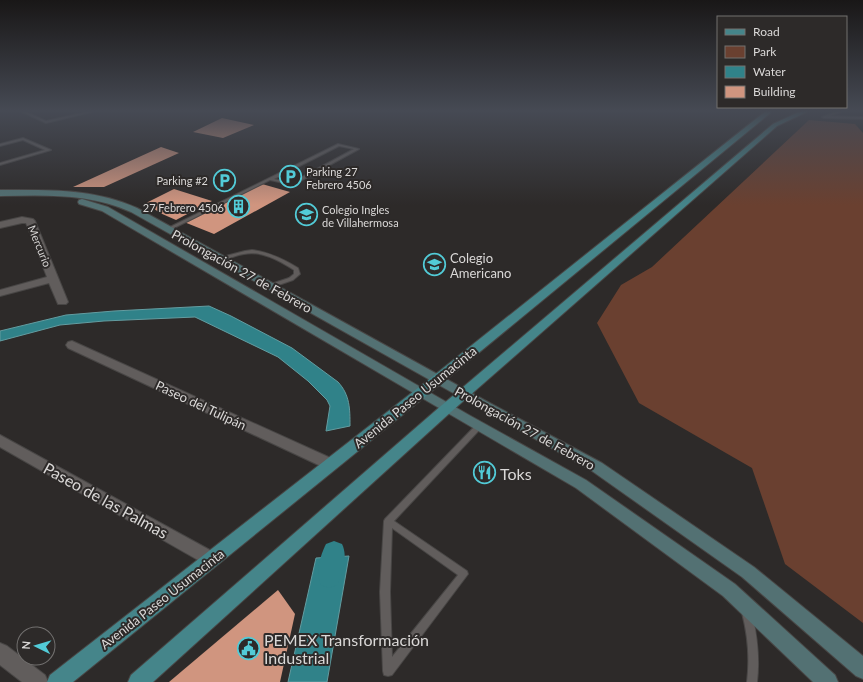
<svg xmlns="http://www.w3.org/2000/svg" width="863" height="682" font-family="Lato,sans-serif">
<rect width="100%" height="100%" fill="#2d2a29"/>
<path fill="#6a4030" d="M809 120 855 124 863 133V623L785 564 752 468 639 403 597 323 621 285 652 267Z"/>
<g fill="#308289" stroke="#639ca0">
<path d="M209 306 231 316 292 348 338 382C350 395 350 409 350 426L326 431 330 406 327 400 308 381 278 357 195 317 104 321 60 325 0 341V331L66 315 114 311Z"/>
<path d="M349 556 327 682H288L316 558Z"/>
</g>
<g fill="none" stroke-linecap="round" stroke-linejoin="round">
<path fill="#308289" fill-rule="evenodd" d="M334 541 342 544C348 556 343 574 337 585L329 588 321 585C315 573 320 556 326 544Z"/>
</g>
<g fill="#d0957f">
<path d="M222 118 254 125 223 138 193 132Z"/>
<path d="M161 147 179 153 104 187H73Z"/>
<path d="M262 184 290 192 214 234 184 222Z"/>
<path d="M174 189 212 201 176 220 160 213 146 203Z"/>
<path d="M278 590 295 614 280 682H169Z"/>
</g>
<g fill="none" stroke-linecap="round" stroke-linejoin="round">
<defs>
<g id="lane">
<path d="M18 110H22L46 121 95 110H100L46 123Z"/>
<path d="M841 110H846L830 116 863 117V119L824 118 822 117Z"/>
<path d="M23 138 51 150 0 165V163L45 150 23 140 0 146V144Z"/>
<path d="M338 144 359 149 293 185 270 180 170 230H166V229ZM339 146 354 149 291 183 274 179Z"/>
<path d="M252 250C269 252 283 259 298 268L300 274 293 280 270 288 268 287 267 286 268 285 289 278 294 274V270C280 261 261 250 244 254 236 255 228 259 220 261L217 259 218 258 245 251Z"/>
<path d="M477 424H481L483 426 394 521 467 571 468 574 392 675 388 676 384 675 383 671 380 592 384 521 385 519ZM392 528 458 575 392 657 390 592Z"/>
<path d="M747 609 750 610 752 613C757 636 760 658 757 682H747C750 658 748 636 742 613L744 610Z"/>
</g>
<g id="street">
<path d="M22 217 33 219 35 221 68 302 66 304H58L49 283 0 296V290L47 277 26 223H22L0 228V222Z"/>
<path d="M72 341 335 460 337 464 335 468 330 470 325 468 68 348 66 345 68 342Z"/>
<path d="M0 435 217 554 220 559 217 564 211 566 205 564 0 447Z"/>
<path d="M0 643 7 646 45 675 48 682H22L0 665Z"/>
</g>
<g id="secondary">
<path d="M0 190C47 190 93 188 137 208L486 401 602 463 754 567 863 656V679L856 676 742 577 592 471 131 212C89 193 45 195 0 196Z"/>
<path d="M82 199 108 207 469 415 586 480 735 584 835 675 838 682H813L723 596 576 488 102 211 79 204 78 202 79 200Z"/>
</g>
<g id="primary">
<path d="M767 110H774L442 383 73 682H47L50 675 432 377Z"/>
<path d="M803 110H811L777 126 452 411 153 682H128L131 675 442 405 773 124Z"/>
</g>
</defs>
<use href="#lane" stroke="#484645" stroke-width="2"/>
<use href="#street" stroke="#484645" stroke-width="2"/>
<use href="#secondary" stroke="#484645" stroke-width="2"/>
<use href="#primary" stroke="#484645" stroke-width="2"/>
<use href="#lane" fill="#615d5c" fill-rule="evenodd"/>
<use href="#street" fill="#615d5c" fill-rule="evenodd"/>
<use href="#secondary" fill="#537173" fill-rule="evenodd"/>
<use href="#primary" fill="#45858a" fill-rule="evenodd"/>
</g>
<linearGradient id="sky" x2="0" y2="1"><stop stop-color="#191717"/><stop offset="0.54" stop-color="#464a54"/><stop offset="1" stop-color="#464a54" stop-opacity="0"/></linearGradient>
<rect width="863" height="205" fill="url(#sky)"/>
<defs>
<symbol id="parking-ring" viewBox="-11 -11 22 22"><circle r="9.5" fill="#2d2a29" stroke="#52cbd7" stroke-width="1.5"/><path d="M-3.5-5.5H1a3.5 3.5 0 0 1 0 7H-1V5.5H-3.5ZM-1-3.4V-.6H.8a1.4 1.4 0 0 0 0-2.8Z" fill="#52cbd7"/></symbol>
<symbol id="building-ring" viewBox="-11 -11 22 22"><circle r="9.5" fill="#2d2a29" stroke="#52cbd7" stroke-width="1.5"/><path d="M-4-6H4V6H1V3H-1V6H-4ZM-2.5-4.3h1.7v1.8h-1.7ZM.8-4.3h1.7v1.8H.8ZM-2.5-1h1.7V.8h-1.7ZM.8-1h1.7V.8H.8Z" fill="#52cbd7"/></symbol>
<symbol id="school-ring" viewBox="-11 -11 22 22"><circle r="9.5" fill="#2d2a29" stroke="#52cbd7" stroke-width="1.5"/><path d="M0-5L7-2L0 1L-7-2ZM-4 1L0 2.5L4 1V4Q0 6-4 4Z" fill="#52cbd7"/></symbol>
<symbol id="restaurant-ring" viewBox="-11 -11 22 22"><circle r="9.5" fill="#2d2a29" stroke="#52cbd7" stroke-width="1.5"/><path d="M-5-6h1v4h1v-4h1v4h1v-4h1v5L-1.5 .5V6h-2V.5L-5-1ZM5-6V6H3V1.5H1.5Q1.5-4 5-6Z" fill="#52cbd7"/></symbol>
<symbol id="civic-ring" viewBox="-11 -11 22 22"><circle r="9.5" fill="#2d2a29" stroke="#52cbd7" stroke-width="1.5"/><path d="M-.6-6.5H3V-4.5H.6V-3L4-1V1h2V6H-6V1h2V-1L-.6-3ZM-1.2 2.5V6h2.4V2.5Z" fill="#52cbd7"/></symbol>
</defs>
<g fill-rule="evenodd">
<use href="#parking-ring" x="278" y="164" width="25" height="25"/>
<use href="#parking-ring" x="212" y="168" width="25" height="25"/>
<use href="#building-ring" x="226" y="194" width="25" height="25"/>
<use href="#school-ring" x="294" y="202" width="25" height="25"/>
<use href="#school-ring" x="422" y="252" width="25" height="25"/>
<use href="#restaurant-ring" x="472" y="460" width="25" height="25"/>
<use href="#civic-ring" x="236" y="636" width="25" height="25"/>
</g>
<g text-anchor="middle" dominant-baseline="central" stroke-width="4" stroke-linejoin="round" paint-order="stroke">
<g font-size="11" fill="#dad8d7" stroke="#2d2a29" text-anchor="start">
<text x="306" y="171">Parking 27<tspan x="306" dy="13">Febrero 4506</tspan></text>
<text x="208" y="180" text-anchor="end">Parking #2</text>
<text x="224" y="207" text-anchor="end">27 Febrero 4506</text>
<text x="322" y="209">Colegio Ingles<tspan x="322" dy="13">de Villahermosa</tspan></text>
</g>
<g font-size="11" fill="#dad8d7" stroke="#2d2a29">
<text transform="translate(40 246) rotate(68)">Mercurio</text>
</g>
<g font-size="13" fill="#dad8d7" stroke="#2d2a29" text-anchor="start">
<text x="450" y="258">Colegio<tspan x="450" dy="15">Americano</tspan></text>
</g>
<g font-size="13" fill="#dad8d7" stroke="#2d2a29">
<text transform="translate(242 271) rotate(29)">Prolongación 27 de Febrero</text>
<text transform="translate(415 397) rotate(-39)">Avenida Paseo Usumacinta</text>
<text transform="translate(201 405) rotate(25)">Paseo del Tulipán</text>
<text transform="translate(525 428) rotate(29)">Prolongación 27 de Febrero</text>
<text transform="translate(162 599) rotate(-38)">Avenida Paseo Usumacinta</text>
</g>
<g font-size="16" fill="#dad8d7" stroke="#2d2a29" text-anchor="start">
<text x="500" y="473">Toks</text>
<text x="264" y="639">PEMEX Transformación<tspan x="264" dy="18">Industrial</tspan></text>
</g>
<g font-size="16" fill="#dad8d7" stroke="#2d2a29">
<text transform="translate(106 500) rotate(29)">Paseo de las Palmas</text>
</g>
</g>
<rect x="717" y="16" width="130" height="92" fill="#2d2a29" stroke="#72706f"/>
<rect x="725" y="29" width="20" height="6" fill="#45858a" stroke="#72706f"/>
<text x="753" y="36" font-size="12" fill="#dad8d7">Road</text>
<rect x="725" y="46" width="20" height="12" fill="#6a4030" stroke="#72706f"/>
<text x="753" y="56" font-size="12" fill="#dad8d7">Park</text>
<rect x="725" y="66" width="20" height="12" fill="#308289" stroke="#72706f"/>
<text x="753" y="76" font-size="12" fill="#dad8d7">Water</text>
<rect x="725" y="86" width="20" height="12" fill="#d0957f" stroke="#72706f"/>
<text x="753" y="96" font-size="12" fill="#dad8d7">Building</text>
<g transform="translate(36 646) rotate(275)"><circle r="19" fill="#2d2a29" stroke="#72706f"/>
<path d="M0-3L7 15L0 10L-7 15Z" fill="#52cbd7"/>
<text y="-6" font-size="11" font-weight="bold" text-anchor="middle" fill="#dad8d7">N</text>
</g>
</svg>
